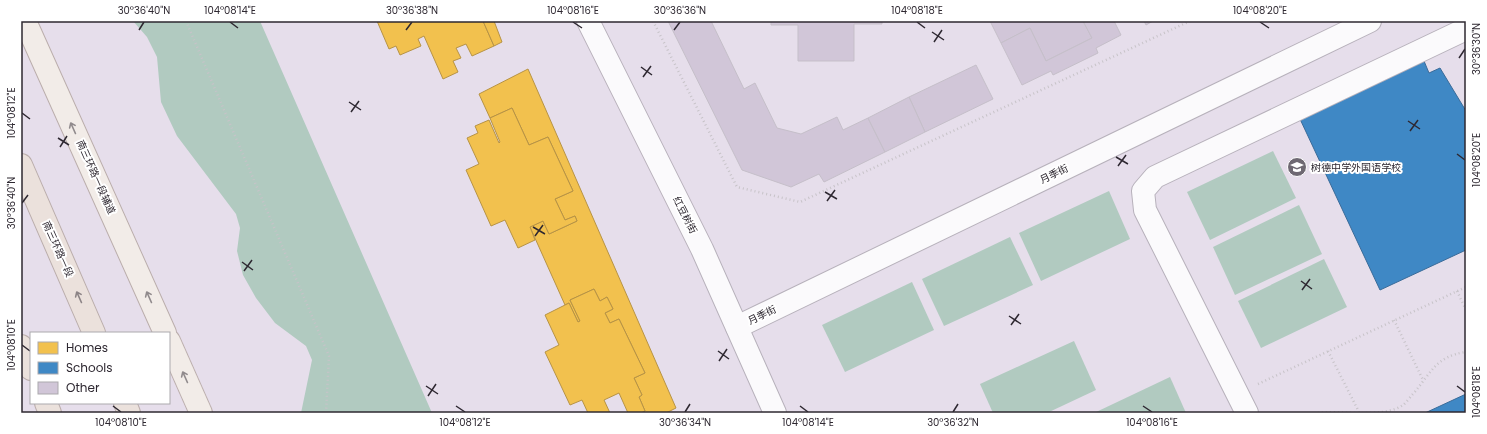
<svg xmlns="http://www.w3.org/2000/svg" width="1487" height="434" font-family="Poppins,'Noto Sans SC',sans-serif">
<rect width="100%" height="100%" fill="#e6deeb"/>
<g fill="#b1cac0">
<path d="M133 21H260L432 413H301L312 360 306 346 275 323 256 298 243 275 237 251 240 228 236 214 177 136 161 102 157 57 147 37Z"/>
<path d="M1273 151 1296 198 1210 240 1187 192Z"/>
<path d="M1109 191 1130 239 1041 281 1019 233Z"/>
<path d="M1299 205 1322 254 1235 295 1213 247Z"/>
<path d="M1010 237 1033 285 944 326 922 279Z"/>
<path d="M1324 259 1347 307 1261 348 1238 301Z"/>
<path d="M912 282 934 330 845 372 822 325Z"/>
<path d="M1074 341 1096 390 1047 413H993L980 384Z"/>
<path d="M1170 377 1186 413H1094Z"/>
</g>
<g fill="#f2c14e" stroke="#b79345">
<path d="M377 21H483L494 46 472 56 466 44 456 48 461 58 453 61 458 72 443 79 424 36 418 39 421 46 400 55 396 46 389 49Z"/>
<path d="M483 21H494L502 42 494 46Z"/>
<path d="M528 69 676 408 666 413H641L645 411 639 397 642 395 634 378 645 373 619 319 610 323 605 313 613 309 607 297 600 301 594 289 570 300 580 321 578 322 569 303 565 305 530 227 543 221 549 234 577 221 575 216 565 220 555 199 573 191 548 137 529 145 512 108 490 118 479 94Z"/>
<path d="M512 108 529 145 548 137 573 191 555 199 565 220 575 216 577 221 549 234 543 221 530 227 535 240 518 248 505 220 491 226 466 170 479 164 467 138 478 133 475 126 489 120 499 143 500 142 490 118Z"/>
<path d="M594 289 600 301 607 297 613 309 605 313 610 323 619 319 645 373 634 378 642 395 639 397 645 411 641 413H628L619 393 604 400 610 413H588L582 400 570 405 545 352 559 345 545 315 569 303 578 322 580 321 570 300Z"/>
</g>
<g fill="#3f88c5" stroke="#3a6b99">
<path d="M1424 61 1429 73 1440 68 1466 111V250L1380 290 1300 119Z"/>
<path d="M1466 394V413H1425Z"/>
</g>
<g fill="#d1c6d8" stroke="#c5bfc9">
<path d="M668 21H711L744 89 755 83 777 128 801 134 837 117 843 130 868 118 885 152 824 182 819 174 791 187 742 170Z"/>
<path d="M771 21H882V24H854V61H798V25H771Z"/>
<path d="M990 21H1083L1092 38 1046 61 1030 28 1001 43Z"/>
<path d="M1083 21H1114L1121 35 1096 48 1098 53 1053 75 1051 71 1022 85 1001 43 1030 28 1046 61 1092 38Z"/>
<path d="M1144 21H1153L1146 25Z"/>
<path d="M976 65 993 99 925 132 909 97Z"/>
<path d="M909 97 925 132 885 152 868 118Z"/>
</g>
<g fill="none" stroke-linecap="round" stroke-linejoin="round">
<defs>
<g id="minor">
<path d="M588 21 702 249 775 413"/>
<path d="M737 327 1370 21"/>
<path d="M1247 413 1145 210 1143 191 1155 177 1466 29"/>
</g>
<g id="major">
<path d="M25 21 165 333"/>
<path d="M169 341 201 413"/>
</g>
<g id="highway">
<path d="M21 165 94 333"/>
<path d="M21 346 31 369"/>
<path d="M46 403 50 413"/>
<path d="M125 403 129 413"/>
</g>
</defs>
<use href="#minor" stroke="#b7b1bb" stroke-width="24"/>
<use href="#major" stroke="#bbaeac" stroke-width="24"/>
<use href="#highway" stroke="#bbaeac" stroke-width="24"/>
<g stroke="#c7c3c8" stroke-width="2.5" stroke-dasharray="1 3" stroke-linecap="butt">
<path d="M186 21 329 356 326 413"/>
<path d="M653 21 737 187 800 202 1190 21"/>
<path d="M1457 291 1466 310"/>
<path d="M1394 320 1423 380"/>
<path d="M1328 351 1359 412"/>
<path d="M1258 384 1466 287"/>
<path d="M1318 413C1343 410 1382 419 1403 405 1406 403 1410 397 1413 394 1431 373 1436 356 1466 352"/>
</g>
<use href="#minor" stroke="#fbfafc" stroke-width="22"/>
<use href="#major" stroke="#f2ece8" stroke-width="22"/>
<use href="#highway" stroke="#ebe1dc" stroke-width="22"/>
</g>
<defs><path id="oneway-shaft" d="M-6 0H5M1.5-3L5.5 0L1.5 3" fill="none" stroke-width="1.6" stroke-linecap="round" stroke-linejoin="round"/></defs>
<g stroke="#908a8c">
<use href="#oneway-shaft" transform="translate(73 128) rotate(-114)"/>
<use href="#oneway-shaft" transform="translate(149 297) rotate(-114)"/>
<use href="#oneway-shaft" transform="translate(185 377) rotate(-114)"/>
</g>
<use stroke="#8c8486" href="#oneway-shaft" transform="translate(79 297) rotate(-114)"/>
<path fill="none" stroke="#2e2831" stroke-width="1.5" d="M230 22 238 28M573 22 582 28M917 22 925 28M1260 22 1269 28M139 30 144 22M406 30 412 22M674 30 680 22M932 32 944 40M934 42 942 30M1459 58 1465 49M641 67 652 75M643 77 651 66M349 102 361 110M351 112 359 101M22 113 30 119M1408 121 1420 129M1410 131 1418 120M58 138 69 145M60 147 67 136M1457 154 1465 160M1116 157 1128 164M1118 166 1126 155M825 192 837 199M827 201 835 190M22 203 28 195M533 227 545 234M535 236 543 225M242 262 253 270M244 271 252 260M1301 281 1312 289M1302 290 1310 279M1009 316 1021 324M1011 325 1019 314M22 345 30 351M718 351 729 359M719 361 727 349M426 386 438 394M1457 386 1465 392M428 396 436 384M113 406 121 412M456 406 465 412M800 406 808 412M1143 406 1152 412M685 412 690 404M953 412 958 404"/>
<defs>
<symbol id="school-disc" viewBox="-11 -11 22 22"><circle r="9.5" fill="#6e6872" stroke="#fff"/><path d="M0-5L7-2L0 1L-7-2ZM-4 1L0 2.5L4 1V4Q0 6-4 4Z" fill="#fff"/></symbol>
</defs>
<g fill-rule="evenodd">
<use href="#school-disc" x="1286" y="156" width="22" height="22"/>
</g>
<g text-anchor="middle" dominant-baseline="central" stroke-width="4" stroke-linejoin="round" paint-order="stroke">
<g font-size="10" fill="#2e2831" stroke="#fff" text-anchor="start">
<text x="1311" y="167">树德中学外国语学校</text>
</g>
<g font-size="10" fill="#2e2831" stroke="#fff">
<text transform="translate(1054 174) rotate(-26)">月季街</text>
<text transform="translate(96 177) rotate(66)">南三环路一段辅道</text>
<text transform="translate(685 215) rotate(63)">红豆树街</text>
<text transform="translate(58 249) rotate(66)">南三环路一段</text>
<text transform="translate(762 315) rotate(-26)">月季街</text>
</g>
</g>
<rect width="1487" height="434" fill="none" stroke="#ffffff" stroke-width="44"/>
<rect x="30" y="332" width="140" height="72" fill="#ffffff" stroke="#aba9ad"/>
<rect x="38" y="342" width="20" height="12" fill="#f2c14e" stroke="#aba9ad"/>
<text x="66" y="352" font-size="12" fill="#2e2831">Homes</text>
<rect x="38" y="362" width="20" height="12" fill="#3f88c5" stroke="#aba9ad"/>
<text x="66" y="372" font-size="12" fill="#2e2831">Schools</text>
<rect x="38" y="382" width="20" height="12" fill="#d1c6d8" stroke="#aba9ad"/>
<text x="66" y="392" font-size="12" fill="#2e2831">Other</text>
<rect x="22" y="22" width="1443" height="390" fill="none" stroke="#2e2831" stroke-width="1.5"/>
<g font-size="10" text-anchor="middle" fill="#2e2831">
<text x="144" y="14">30°36'40"N</text>
<text x="230" y="14">104°08'14"E</text>
<text x="412" y="14">30°36'38"N</text>
<text x="573" y="14">104°08'16"E</text>
<text x="680" y="14">30°36'36"N</text>
<text x="917" y="14">104°08'18"E</text>
<text x="1260" y="14">104°08'20"E</text>
<text transform="translate(1476 49) rotate(-90)" y="4">30°36'30"N</text>
<text transform="translate(11 113) rotate(-90)" y="4">104°08'12"E</text>
<text transform="translate(1476 160) rotate(-90)" y="4">104°08'20"E</text>
<text transform="translate(11 203) rotate(-90)" y="4">30°36'40"N</text>
<text transform="translate(11 345) rotate(-90)" y="4">104°08'10"E</text>
<text transform="translate(1476 392) rotate(-90)" y="4">104°08'18"E</text>
<text x="121" y="426">104°08'10"E</text>
<text x="465" y="426">104°08'12"E</text>
<text x="685" y="426">30°36'34"N</text>
<text x="808" y="426">104°08'14"E</text>
<text x="953" y="426">30°36'32"N</text>
<text x="1152" y="426">104°08'16"E</text>
</g>
</svg>
